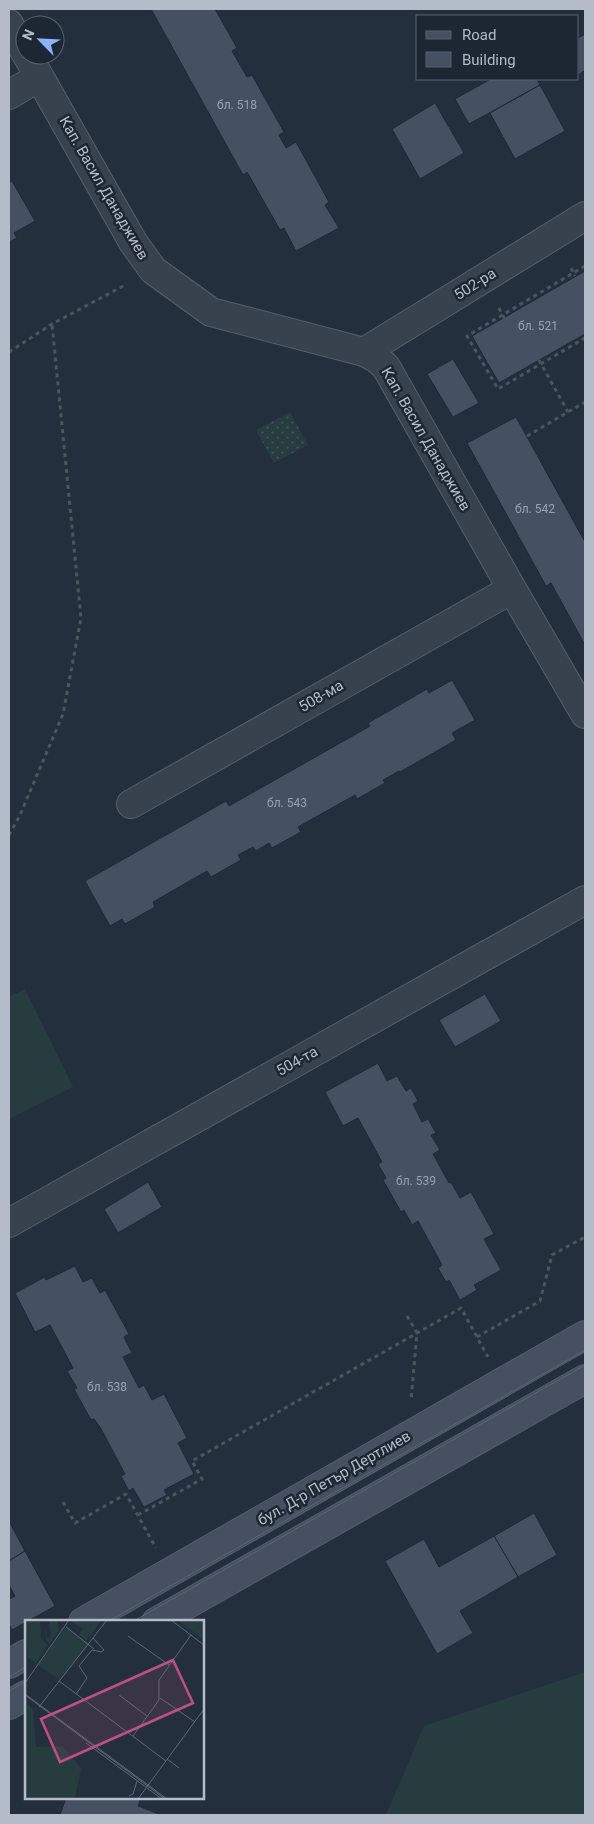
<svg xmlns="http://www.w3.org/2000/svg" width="594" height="1824" font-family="Roboto,sans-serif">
<defs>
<pattern id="park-dots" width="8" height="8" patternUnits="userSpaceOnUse" patternTransform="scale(1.25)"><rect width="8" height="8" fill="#263c3f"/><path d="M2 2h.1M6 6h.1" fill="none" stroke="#435659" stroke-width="1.8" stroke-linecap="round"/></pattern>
</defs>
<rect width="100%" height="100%" fill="#242f3e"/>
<g fill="#263c3f">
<path d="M25 989 73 1087 9 1119V997Z"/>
<path d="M585 1672V1815H386L424 1726Z"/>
</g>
<path fill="url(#park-dots)" d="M290 412 308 445 274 463 256 430Z"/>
<g fill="#455162" stroke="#1f2835">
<path d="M151 9H215L237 48 232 51 247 77 252 75 284 132 279 135 286 148 296 142 329 202 325 205 339 228 296 251 284 228 280 230 247 172 243 175Z"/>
<path d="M585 34V73L584 71 578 75V38Z"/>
<path d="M491 79H537L540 85 469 124 455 99Z"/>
<path d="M540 85 565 131 515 159 490 113Z"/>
<path d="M435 103 464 153 420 179 392 129Z"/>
<path d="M12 181 35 221 14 233 17 238 9 242V183Z"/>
<path d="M585 271V334L499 383 472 336Z"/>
<path d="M453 359 479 403 453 417 427 374Z"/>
<path d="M516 417 585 542V645L551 583 546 586 467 443Z"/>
<path d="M452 680 475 720 452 733 456 740 400 772 399 771 383 780 385 783 357 799 355 795 298 827 301 832 272 848 269 843 256 851 253 847 238 855 241 860 211 877 207 871 153 902 155 907 125 924 122 919 110 926 85 881 226 801 229 806 370 726 368 723 427 689 429 693Z"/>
<path d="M485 994 501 1021 455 1047 439 1020Z"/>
<path d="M378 1063 387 1081 397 1076 406 1091 411 1088 418 1101 413 1104 422 1122 428 1119 436 1133 431 1135 440 1150 433 1154 449 1183 451 1182 460 1198 471 1192 494 1234 484 1239 501 1270 474 1285 477 1290 460 1300 449 1280 446 1282 438 1268 442 1265 418 1221 412 1225 404 1210 401 1212 383 1180 386 1178 378 1164 382 1162 358 1118 343 1126 325 1092Z"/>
<path d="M148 1182 162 1207 118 1233 104 1209Z"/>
<path d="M75 1266 83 1282 92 1278 100 1293 105 1290 129 1334 124 1337 132 1353 123 1357 139 1388 144 1385 152 1400 164 1394 187 1438 178 1443 194 1474 164 1490 167 1495 144 1507 133 1488 129 1491 121 1476 125 1474 100 1427 94 1419 91 1420 74 1389 77 1388 67 1371 73 1368 50 1325 35 1332 15 1293 45 1277 46 1280Z"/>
<path d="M534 1513 557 1555 518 1577 494 1536Z"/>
<path d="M9 1521 25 1551 9 1561Z"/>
<path d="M494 1536 518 1577 460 1611 473 1633 437 1654 385 1561 424 1539 439 1567Z"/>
<path d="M25 1551 55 1606 12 1630 9 1624V1599L15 1596 9 1585V1561Z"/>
<path d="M66 1798H141L138 1806 162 1815H60Z"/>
</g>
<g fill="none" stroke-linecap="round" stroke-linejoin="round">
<defs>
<g id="street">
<path d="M9 24 25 52"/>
<path d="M27 55 133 242 153 270 211 312 364 352 376 358 386 367 512 589 585 714"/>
<path d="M9 95 39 77"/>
<path d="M364 352 585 216"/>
<path d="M131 804 512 589"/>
<path d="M9 1223 585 900"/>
</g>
<g id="secondary">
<path d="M83 1622 585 1335"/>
<path d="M156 1622 585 1379"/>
<path d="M9 1664 26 1654"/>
<path d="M9 1705 26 1695"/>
</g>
</defs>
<use href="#street" stroke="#565f6c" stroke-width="30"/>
<use href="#secondary" stroke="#565f6c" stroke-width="30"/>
<g stroke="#44595c" stroke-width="3" stroke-dasharray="4 4" stroke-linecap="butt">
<path d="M585 266 467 336 498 389 585 338"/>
<path d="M571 268 575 276"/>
<path d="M499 308 504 318"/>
<path d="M9 352 52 324 127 284"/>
<path d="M539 360 568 412"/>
<path d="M527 436 585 402"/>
<path d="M9 835 20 815 63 714 81 618 52 324"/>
<path d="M407 1316 417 1333 411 1400"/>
<path d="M477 1337 540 1301 552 1255 585 1237"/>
<path d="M63 1502 75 1523 126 1494 156 1548"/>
<path d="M138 1515 202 1479 192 1461 461 1308 488 1357"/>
</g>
<use href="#street" stroke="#38414e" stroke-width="28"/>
<use href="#secondary" stroke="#465061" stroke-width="28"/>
<g stroke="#5a6575" stroke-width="1">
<path d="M107 1622 585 1350"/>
<path d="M132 1622 585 1365"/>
<path d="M9 1677 26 1667"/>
<path d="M9 1691 26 1681"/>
</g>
</g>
<g text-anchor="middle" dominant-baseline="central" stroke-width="5" stroke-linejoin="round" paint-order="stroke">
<g font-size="12" fill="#98a1af">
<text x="237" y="105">бл. 518</text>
<text x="538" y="326">бл. 521</text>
<text x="535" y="509">бл. 542</text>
<text x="287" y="803">бл. 543</text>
<text x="416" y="1181">бл. 539</text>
<text x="107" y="1387">бл. 538</text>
</g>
<g font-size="15" fill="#b4bcc9" stroke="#1d2633">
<text transform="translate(104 188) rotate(60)">Кап. Васил Данаджиев</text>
<text transform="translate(475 284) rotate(-32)">502-ра</text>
<text transform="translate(426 439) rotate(60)">Кап. Васил Данаджиев</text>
<text transform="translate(321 696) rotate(-30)">508-ма</text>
<text transform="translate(297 1061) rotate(-29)">504-та</text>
<text transform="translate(334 1478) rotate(-30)">бул. Д-р Петър Дертлиев</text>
</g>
</g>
<g transform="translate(25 1620)">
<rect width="179" height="179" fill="#242f3e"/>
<path d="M0 0H15L16 18 22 25 11 43 3 38ZM19 0 22 18H26L24 0H32L34 10 24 24 21 19ZM76 0 62 21 54 15 58 9 46 1ZM153 0H179V20ZM1 83 8 89 11 127 37 126 56 148 50 179H0Z" fill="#263c3f"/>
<path d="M41 7 64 24 35 60 13 45ZM0 160 25 179H0Z" fill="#263c3f"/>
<path fill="none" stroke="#5e6776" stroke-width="1" d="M146 0 179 25M41 7 69 29M103 16 144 45M34 61 141 141M0 63 44 0M0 74 142 179M51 74 62 58 54 46 67 30 76 32 79 30 68 18M0 75 140 179M94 75 122 96M135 78 170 102M14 87 82 0M108 116 134 80V60L166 15M61 123 137 179M142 139 154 148M104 176 108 174 112 161M113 179 179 89"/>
<path fill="#bd5182" fill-opacity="0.15" stroke="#bd5182" stroke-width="2.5" d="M148 40 168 83 35 142 16 99Z"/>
<rect width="179" height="179" fill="none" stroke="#b4bcc9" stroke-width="2.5"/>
</g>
<rect width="594" height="1824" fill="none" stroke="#b4bcc9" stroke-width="20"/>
<rect x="416" y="15" width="162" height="65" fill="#1d2633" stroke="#59626f"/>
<rect x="426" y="31" width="25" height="8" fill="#465061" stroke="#59626f"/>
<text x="462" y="40" font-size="15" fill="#b4bcc9">Road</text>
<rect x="426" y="52" width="25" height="15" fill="#455162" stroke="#59626f"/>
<text x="462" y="65" font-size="15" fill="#b4bcc9">Building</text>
<g transform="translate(40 40) rotate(294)"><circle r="24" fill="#1d2633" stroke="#59626f"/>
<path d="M0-4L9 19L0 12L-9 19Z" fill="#8ab4f8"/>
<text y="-8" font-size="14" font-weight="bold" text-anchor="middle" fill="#b4bcc9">N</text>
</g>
</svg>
